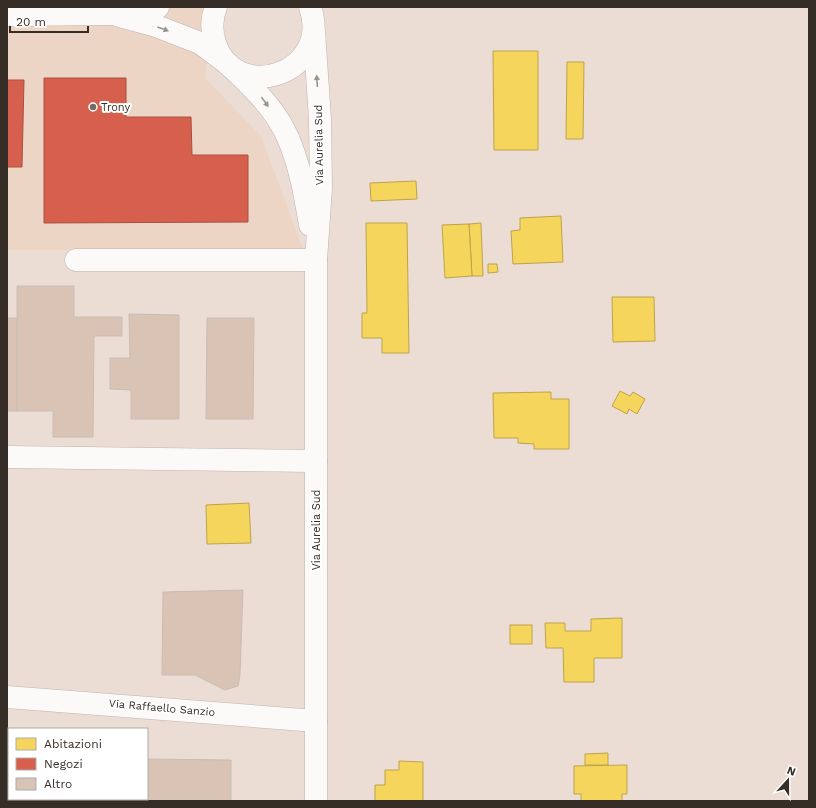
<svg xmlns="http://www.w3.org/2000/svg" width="816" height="808" font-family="'Work Sans',sans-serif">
<rect width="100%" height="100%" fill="#ebddd4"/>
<path fill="#edd5c5" d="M7 7H213L205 78 261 136 303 249 7 250Z"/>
<g fill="#f6d55c" stroke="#bda34c">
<path d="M493 51H538V150H494Z"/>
<path d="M567 62H584L583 139H566Z"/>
<path d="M416 181 417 199 371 201 370 183Z"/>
<path d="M561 216 563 262 513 264 511 231 520 230V218Z"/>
<path d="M366 223H407L409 353H382V338H362V313H367Z"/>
<path d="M481 223 483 276H472L469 224Z"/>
<path d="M469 224 472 276 445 278 442 225Z"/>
<path d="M488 264H497L498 272 488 273Z"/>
<path d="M612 297H654L655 341 613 342Z"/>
<path d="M620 391 630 396 633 392 645 399 637 414 629 409 627 414 612 406Z"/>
<path d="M551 392V399H569V449H534V444L518 443V438H494L493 393Z"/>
<path d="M249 503 251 543 207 544 206 505Z"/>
<path d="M622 618V658H594V682H564L563 648H546L545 623H565V631H591V619Z"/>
<rect x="510" y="625" width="22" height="19"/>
<path d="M608 753V765H585V754Z"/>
<path d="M399 761 423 762V801H375V785H385V770H399Z"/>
<path d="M627 765V794H622V801H581V794H574V766Z"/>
</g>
<g fill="#d6604d" stroke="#a65142">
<path d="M44 78H126V117H191L192 155H248V222L44 223Z"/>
<path d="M7 80H24L22 167H7Z"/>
<rect x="46" y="799" width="96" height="2"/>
</g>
<g fill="#d8c3b4" stroke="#c8bdb6">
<path d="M17 286H74V317H122V336H94L93 437H53V411H17Z"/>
<path d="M129 314 179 315V419H131V390L110 389V358H130Z"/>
<rect x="7" y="318" width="10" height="93"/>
<path d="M207 318H254L253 419H206Z"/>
<path d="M243 590 240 675 238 686 225 690 195 675H162L163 592Z"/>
<path d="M147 759 231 760V801H142V799H147Z"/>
</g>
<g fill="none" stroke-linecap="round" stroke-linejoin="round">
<defs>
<g id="street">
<path d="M7 15 112 14 158 7"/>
<path d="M119 16 156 26 200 43 228 64"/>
<path d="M76 260H316"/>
<path d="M7 457 316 461"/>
<path d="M7 697 316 721"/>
</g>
<g id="secondary">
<path d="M216 7C211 19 211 30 215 43 236 106 333 73 310 7"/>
<path d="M314 31 320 119 321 188 316 260V801"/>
<path d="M228 64C251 86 276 109 288 138 300 165 305 196 310 225"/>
</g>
</defs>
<use href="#street" stroke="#beb4ac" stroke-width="23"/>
<use href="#secondary" stroke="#beb4ac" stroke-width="23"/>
<use href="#street" stroke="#fcfaf9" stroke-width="22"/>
<use href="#secondary" stroke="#fcfaf9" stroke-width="22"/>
</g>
<defs><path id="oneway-solid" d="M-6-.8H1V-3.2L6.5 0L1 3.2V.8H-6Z"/></defs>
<g fill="#9a9490">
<use href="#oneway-solid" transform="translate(163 29) rotate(20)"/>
<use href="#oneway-solid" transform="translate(317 81) rotate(-94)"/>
<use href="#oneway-solid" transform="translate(265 102) rotate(54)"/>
</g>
<circle fill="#766b64" stroke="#fff" stroke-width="1.5" cx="93" cy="107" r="4"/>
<g text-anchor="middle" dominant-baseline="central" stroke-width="4" stroke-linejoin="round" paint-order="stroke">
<g font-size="11" fill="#372d27" stroke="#fff" text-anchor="start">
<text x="101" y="107">Trony</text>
</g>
<g font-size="11" fill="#372d27" stroke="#fff">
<text transform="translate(319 145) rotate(-91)">Via Aurelia Sud</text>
<text transform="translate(316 530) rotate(-90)">Via Aurelia Sud</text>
<text transform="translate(162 708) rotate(5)">Via Raffaello Sanzio</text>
</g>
</g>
<rect width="816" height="808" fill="none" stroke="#372d27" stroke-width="16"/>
<rect x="8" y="728" width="140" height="72" fill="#ffffff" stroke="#afaba9"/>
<rect x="16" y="738" width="20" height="12" fill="#f6d55c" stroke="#afaba9"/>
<text x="44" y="748" font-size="12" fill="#372d27">Abitazioni</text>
<rect x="16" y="758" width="20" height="12" fill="#d6604d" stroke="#afaba9"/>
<text x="44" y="768" font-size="12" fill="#372d27">Negozi</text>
<rect x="16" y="778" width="20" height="12" fill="#d8c3b4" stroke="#afaba9"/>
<text x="44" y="788" font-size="12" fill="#372d27">Altro</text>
<g transform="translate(788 780) rotate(21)" stroke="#ffffff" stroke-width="3" paint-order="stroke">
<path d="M0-3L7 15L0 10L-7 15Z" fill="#372d27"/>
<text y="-6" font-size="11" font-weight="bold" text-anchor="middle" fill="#372d27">N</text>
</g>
<path d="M10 26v6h78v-6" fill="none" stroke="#372d27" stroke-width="2"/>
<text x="16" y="26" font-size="12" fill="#372d27" stroke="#ffffff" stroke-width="3" paint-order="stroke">20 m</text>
</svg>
